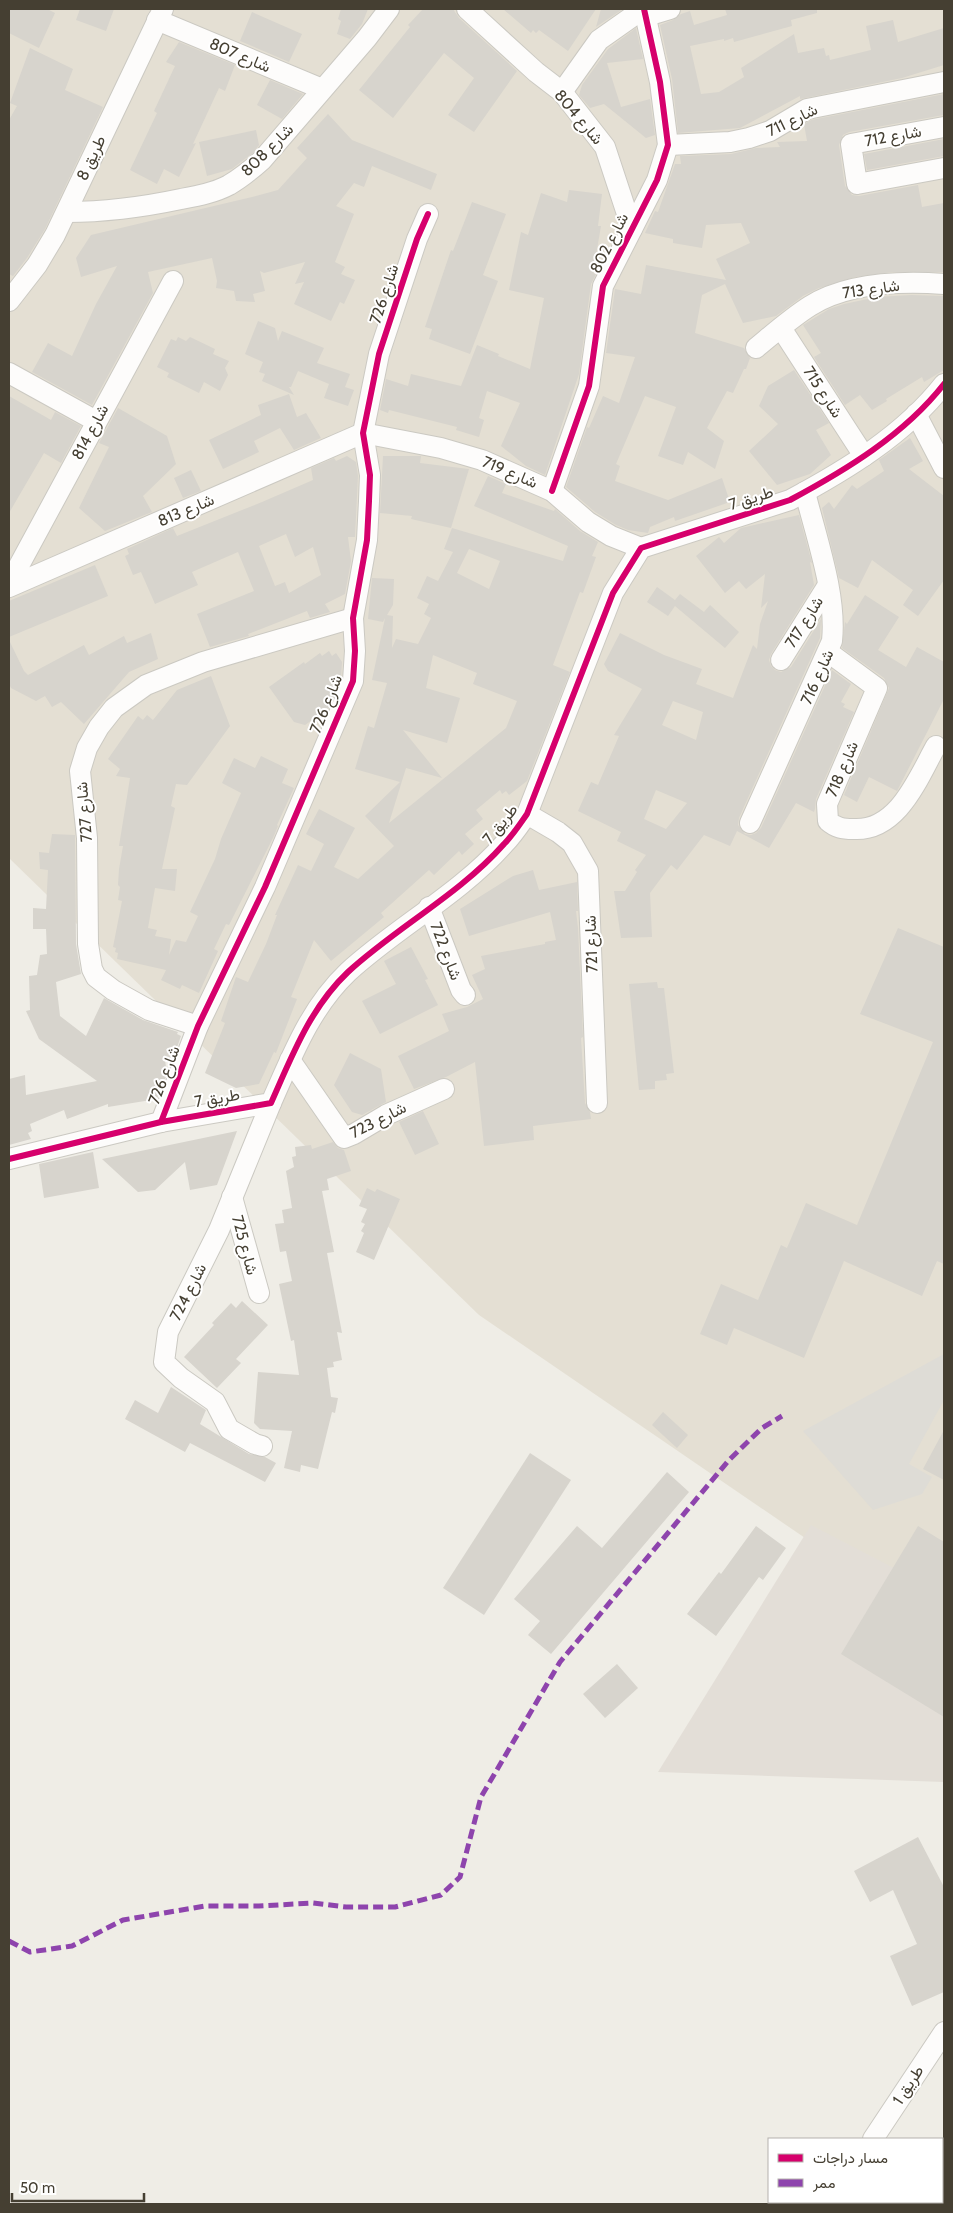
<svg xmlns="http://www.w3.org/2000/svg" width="953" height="2213" font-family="Cabin,Vazirmatn,sans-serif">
<rect width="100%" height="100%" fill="#efede6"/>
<path fill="#e4dfd3" d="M9 9H944V1633L479 1315 9 858Z"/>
<path fill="#e3ded7" d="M811 1525 944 1594V1782L658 1772Z"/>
<path fill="#dedcd6" d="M944 1354V1400L909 1464 932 1477 922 1494 873 1510 803 1431Z"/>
<g fill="#d7d4cd" fill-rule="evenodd">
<path d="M9 9H47L55 13 39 48 9 33Z"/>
<path d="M80 9H114L106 31 76 20Z"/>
<path d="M341 9H368L362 24 350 39 337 34 341 21 338 19Z"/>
<path d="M423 9H453L459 18 517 71 474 132 448 115 474 78 444 53 393 118 359 90 410 27 408 25Z"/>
<path d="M503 9H596L568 51 539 30 536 33 533 30 531 33Z"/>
<path d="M601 9H623L596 27Z"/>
<path d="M725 9H817V13L791 20 792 26 734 42 733 38 724 41V39L690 46 701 94 719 92 744 77 741 68 794 34 798 53 824 48 826 56 829 55 830 60 871 50 866 26 893 20 898 42 944 28V65L902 78 800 99V96L740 128 678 133 672 79 660 25 673 20 681 14 690 11 694 25 727 15Z"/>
<path d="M252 12 302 34 289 62 240 41Z"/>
<path d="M636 28 643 59 607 63 621 107 650 99 655 135 646 138 604 104 590 108 579 95 582 85 608 49Z"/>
<path d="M179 42 235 65 225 91 219 88 193 144 196 143 179 177 164 169 157 184 130 170 157 113 154 111 175 66 166 62Z"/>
<path d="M30 48 73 69 65 90 103 107 45 229 27 258 13 276 9 274V120L17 106 10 103Z"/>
<path d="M270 80 303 94 282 119 257 105Z"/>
<path d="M944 94V115L849 132 843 135 839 145 845 186 852 195 859 196 918 185 922 207 944 203V272H892L855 277 819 288 803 296 776 316 743 323 725 284 702 295 695 333 744 348 750 358 746 369H744L733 393 727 391 707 428 724 441 715 469 688 452 683 465 658 456 676 407 645 396 616 464 620 466 615 481 668 500 722 478 730 502 675 521 674 517 650 527 648 533 628 530 616 525 595 512 566 487 587 427 589 428 603 396 619 403 635 357 606 353 615 289 641 294 646 265 726 280 716 259 750 243 741 223 706 225 702 248 673 243V239L645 233 655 211 658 212 675 164H681L680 156 731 154 756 148 780 147 777 142 807 141 804 124 811 120Z"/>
<path d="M328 114 352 140 437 174 431 190 372 166 364 187 354 183 336 206 354 214 335 262 345 267 341 274 355 280 344 304 340 302 331 321 294 304 304 282 295 284 305 262 264 273 260 271 265 291 253 294 255 302 236 301 234 291 216 288 217 281 212 258 148 272 153 293 92 405 32 372 48 343 72 356 96 304 117 266 81 277 76 258 91 235 252 197 278 190 307 158 297 148Z"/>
<path d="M256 130 259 145 254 152 232 169 207 176 199 142Z"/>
<path d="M944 139V156L867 170 864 154Z"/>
<path d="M569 190 602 194 598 226H601L593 273 596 274 591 284 579 374 545 475 526 466 501 446 520 403 487 391 479 418 484 420 479 437 456 430 457 427 389 410 388 413 380 410 386 379 408 386 411 374 461 386 477 345 499 354 498 356 530 369 544 298 509 290 521 232 528 235 541 193 567 202Z"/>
<path d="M472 202 506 214 483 275 498 281 470 354 429 339 432 329 425 327 451 250 453 251Z"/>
<path d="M911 295 944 296V370L924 382 922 377 886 399 887 401 872 410 860 395 845 405 814 357 821 353 803 325 829 309 844 304 877 297Z"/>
<path d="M258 321 275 328 278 341 282 331 324 348 317 363 350 374 345 387 354 390 348 406 324 398 329 384 298 371 291 387H289L294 395 262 381 265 374 259 372 263 362 245 354Z"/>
<path d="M178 337 186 341 190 337 215 349 213 354 229 361 225 368 228 375 220 391 204 382 199 393 167 377 169 373 157 367 171 339 176 341Z"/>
<path d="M794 370 829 423 816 430 831 455 810 474 777 485 749 451 778 424 759 406 768 386Z"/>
<path d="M289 394 297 417 306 413 321 438 294 450 280 428 254 441 259 452 223 469 209 440 261 415 258 405Z"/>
<path d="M9 396 51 420 55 412 81 426 61 463 44 453 9 513Z"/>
<path d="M118 408 167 436 176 464 143 496 152 512 105 531 79 508 109 447 99 443Z"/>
<path d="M910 438 923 461 909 469 944 496V580L918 616 903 605 913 590 872 560 858 588 839 578 822 508 829 502 834 509 852 485 857 489 884 471 879 460Z"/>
<path d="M347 456 356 462 358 476 355 537H348L351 561 345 594 325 604 330 612 310 618 307 611 248 634 249 636 210 647 197 614 254 591 238 552 192 572 198 585 155 604 141 572 133 575 125 556 129 554 127 549 173 528 177 536 262 502 313 480 311 468 334 458 336 461ZM286 534 295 557 313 547 321 575 289 593 285 582 275 586 259 546Z"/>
<path d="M383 456H421L420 463 469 469 451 528 411 519 412 516 380 513Z"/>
<path d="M191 470 201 491 183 498 174 478Z"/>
<path d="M488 476 506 484 502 493 554 511 555 509 580 531 598 542 592 556 596 557 583 593 580 592 553 665 570 672 527 781 509 795 506 791 502 794 500 790 476 810 483 819 465 834 474 844 462 855 459 851 434 875 429 870 381 913 384 917 331 961 314 940 291 997 297 999 276 1053 274 1052 259 1084 236 1088 205 1073 225 1023 221 1021 236 977 248 982 266 944 277 915H275L298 865 311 871 324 844 306 834 319 809 355 828 334 867 358 879 394 846 365 816 400 782 355 769 368 726 374 728 387 683 372 680 385 618 383 622 368 619 372 578 394 579 393 605 387 615 393 616 392 648 396 639 418 644 431 618 424 614 429 604 417 598 427 576 438 581 453 552 444 549 452 528 563 561 568 546 474 506ZM469 549 500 561 489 589 457 573ZM433 655 477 673 473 684 517 701 506 728 389 823 406 768 442 778 403 730 447 743 460 698 426 688Z"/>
<path d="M799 515 812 563 810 562 814 585 771 654 769 660 771 666 775 670 781 672 791 667 821 619 820 638 739 818 738 825 745 834 751 835 756 833 761 828 832 670 851 684 841 702 845 704 843 707 854 712 816 799 815 809 814 812 796 803 769 848 737 831 730 846 704 835 677 870 671 865 650 893 652 937 621 938 614 891H625L637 872 635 870 646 855 617 841 621 832 578 811 591 782 598 785 619 736 614 735 642 689 608 671 604 664 620 633 664 655 702 669 696 684 733 698 753 645 757 649 760 624 768 601 761 608 765 574 746 589 739 581 725 593 696 556 719 537 724 543 741 528ZM673 701 703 712 696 740 662 725ZM656 790 687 803 666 829 644 819Z"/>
<path d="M95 565 108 596 9 637V601Z"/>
<path d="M657 587 675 600 680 594 704 612 710 605 739 632 725 648 675 606 668 616 647 602Z"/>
<path d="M865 595 899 617 878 650 906 667 917 647 944 662V699L897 791 869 777 857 802 844 795 889 688 884 678 842 648 845 622 847 624Z"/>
<path d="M151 633 158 659 129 672 84 724 61 702 52 707 45 696 36 701 11 688 9 684V640L24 671 28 675 84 645 89 655 124 636 127 643Z"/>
<path d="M329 651 332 656 336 653 342 662 341 678 338 687 330 692 334 696 329 708 305 725 294 722 269 687 304 662 305 664 320 653 322 656Z"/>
<path d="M211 676 230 726 187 785 176 784 171 806 175 808 162 869H177L175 891 155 888 148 928 157 930 155 936 171 939 169 955 176 940 186 942 198 916 190 912 215 859 221 839 241 793 222 783 234 758 255 768 261 756 288 769 282 783 294 788 277 825 278 826 273 838 229 925 226 924 214 949 218 951 199 993 182 985 180 989 161 980 166 970 117 959 118 953 115 952 116 948 113 947 122 901 118 900 120 887 118 885 119 869 123 846H119L130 778 116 776 120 769 108 759 138 716 143 720 147 715 153 720 177 690Z"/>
<path d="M52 834 75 835V839L76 944 81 974 56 982 60 1016 86 1036 104 998 143 1020 178 1032 177 1034 181 1036 172 1062 165 1060 167 1074 157 1099 108 1107V1104L67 1119 64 1110 30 1124 32 1131 28 1133 31 1139 9 1145V1079L25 1075 26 1095 97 1081 39 1039 26 1011 30 1010 29 976 37 975 40 955 47 954 46 929H33V908L46 909 48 870 40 869 39 852 49 853Z"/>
<path d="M533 870 539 890 577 882 578 911H576L578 928 583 1037 581 1038 585 1103 590 1112 591 1119 533 1126 534 1140 484 1146 475 1062 446 1077 414 1089 398 1056 449 1031 442 1014 467 1007 483 999 472 975 485 969 481 956 545 944V942L556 940 550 912 469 936 460 909 513 876Z"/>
<path d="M898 928 944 947V1264L937 1261 922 1296 844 1261 804 1358 734 1328 727 1345 700 1334 721 1284 758 1300 781 1245 787 1248 806 1203 857 1225 933 1042 860 1014Z"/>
<path d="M411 947 428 979 425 980 438 1005 380 1034 362 1001 396 984 384 961Z"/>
<path d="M657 982 658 988H664L674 1073 666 1074 667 1080 655 1081V1089L639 1090 629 984Z"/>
<path d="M350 1053 381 1069 386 1102 362 1115 352 1112 334 1085Z"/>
<path d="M423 1111 439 1144 415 1155 399 1122Z"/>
<path d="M237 1131 217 1185 190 1190 185 1162 155 1190 138 1192 102 1159Z"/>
<path d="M333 1142 338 1148 344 1150 351 1171 327 1179 329 1190 322 1191 334 1252 327 1253 342 1333 337 1332 342 1360 333 1362 334 1367 327 1368 331 1397 338 1398 335 1413 332 1412 318 1469 301 1465 300 1472 284 1468 292 1431 260 1429 254 1423 258 1372 299 1375 294 1340 291 1341 279 1284 292 1281 286 1251 280 1252 275 1224 284 1223 282 1210 292 1208 286 1171 294 1167 292 1157 296 1156 295 1147 311 1145 312 1149Z"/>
<path d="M93 1152 99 1188 44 1198 39 1164Z"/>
<path d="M367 1188 375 1192 377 1189 400 1199 374 1260 356 1252 364 1233 361 1231 365 1224 361 1222 367 1209 359 1206Z"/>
<path d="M242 1301 268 1325 236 1359 241 1363 217 1388 184 1357 214 1325 212 1323 231 1303 236 1308Z"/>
<path d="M171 1387 206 1410 200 1424 249 1454 265 1457 276 1463 265 1482 190 1443 185 1452 125 1419 135 1400 158 1413Z"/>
<path d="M663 1412 688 1435 677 1448 652 1425Z"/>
<path d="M944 1430V1480L923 1469Z"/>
<path d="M530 1453 571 1480 484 1615 443 1588Z"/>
<path d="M667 1472 689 1492 551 1654 528 1635 540 1621 514 1599 577 1526 602 1548Z"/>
<path d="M756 1526 786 1548 763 1580 759 1577 716 1636 687 1614 719 1572 721 1574Z"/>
<path d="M918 1526 944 1542V1717L841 1654Z"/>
<path d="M617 1664 638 1688 605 1718 583 1694Z"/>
<path d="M918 1837 944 1887V1992L912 2006 890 1956 917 1944 893 1890 870 1902 854 1871Z"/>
</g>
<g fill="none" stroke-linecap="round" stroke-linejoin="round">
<defs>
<g id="minor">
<path d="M467 9 536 72 562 92 605 147 632 229"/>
<path d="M647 16 670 9"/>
<path d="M157 20 322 89"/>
<path d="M562 92 599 40 643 9"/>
<path d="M944 127 851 144 857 184 944 168"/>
<path d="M668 145 730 142 749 138 770 131 807 109 944 82"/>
<path d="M67 212C106 212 143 207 181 199 197 196 214 193 229 185 241 178 252 169 262 160L367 38 389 9"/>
<path d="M9 301 37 265 55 235 163 9"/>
<path d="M781 328 864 456"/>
<path d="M756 348C773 334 791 318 810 306 847 283 902 281 944 284"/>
<path d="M9 373 96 421"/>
<path d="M916 414 944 468"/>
<path d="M363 433 441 448 482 460 552 491 588 522 611 536 641 548"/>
<path d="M552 491 589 386 603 286 657 180 668 145 660 82 644 9"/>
<path d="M9 584 173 281"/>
<path d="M9 587 363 433"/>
<path d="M828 652 877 688 827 804 828 821C836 828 843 829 853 829 898 832 918 778 936 746"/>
<path d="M781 660 828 585"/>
<path d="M527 814 558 832 572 843 588 871 597 1103"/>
<path d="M750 823 832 641C837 595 816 537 805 492"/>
<path d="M429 907 461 990 465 995"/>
<path d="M198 1026 149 1010 113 990 96 977 92 969 88 944 87 838 80 771 87 748 99 727 114 708 146 685 203 662 353 618"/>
<path d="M290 1060 344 1138 354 1134 386 1115 444 1089"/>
<path d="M161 1122 198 1026 265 887 353 681 355 651 353 618 367 540 369 501 370 475 363 433 379 354 417 239 428 214"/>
<path d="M9 1159 161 1122 271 1103C292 1056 310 1008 348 972 397 927 460 894 504 844 513 835 520 824 527 814L613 593 641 548 790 500C846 470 904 435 944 384"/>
<path d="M232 1197 259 1293"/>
<path d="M262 1446 255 1444 229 1429 215 1402 181 1378 164 1362 168 1332 219 1230 271 1103"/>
<path d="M873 2139 944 2032"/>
<path d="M848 2204V2202"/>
</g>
</defs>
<use href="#minor" stroke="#cbc9c2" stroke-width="22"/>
<use href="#minor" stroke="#fdfcfb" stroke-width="20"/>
<path stroke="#8e44ad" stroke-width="5" stroke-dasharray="10 5" stroke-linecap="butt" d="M9 1941 30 1952 72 1946 123 1920 205 1906H259L313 1903 346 1907H395L441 1895 460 1877 481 1797 560 1662 729 1460 762 1428 782 1416"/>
<defs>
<g id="cycleway">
<path d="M552 491 589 386 603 286 657 180 668 145 660 82 644 9"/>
<path d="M161 1122 198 1026 265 887 353 681 355 651 353 618 367 540 369 501 370 475 363 433 379 354 417 239 428 214"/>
<path d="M9 1159 161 1122 271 1103C292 1056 310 1008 348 972 397 927 460 894 504 844 513 835 520 824 527 814L613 593 641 548 790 500C846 470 904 435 944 384"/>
</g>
</defs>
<use href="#cycleway" stroke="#fff" stroke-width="9"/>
<use href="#cycleway" stroke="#d6006c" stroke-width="6"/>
</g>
<g text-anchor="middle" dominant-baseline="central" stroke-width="4" stroke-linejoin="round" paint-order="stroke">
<g font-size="16" fill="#453f32" stroke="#fff">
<text transform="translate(240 55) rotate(23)">شارع 807</text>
<text transform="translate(579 117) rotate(50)">شارع 804</text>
<text transform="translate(792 120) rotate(-26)">شارع 711</text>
<text transform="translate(893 136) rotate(-10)">شارع 712</text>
<text transform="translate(267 150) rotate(-45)">شارع 808</text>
<text transform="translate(91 158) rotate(-65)">طريق 8</text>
<text transform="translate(609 243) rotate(-63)">شارع 802</text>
<text transform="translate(871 289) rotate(-8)">شارع 713</text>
<text transform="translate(384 294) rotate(-72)">شارع 726</text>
<text transform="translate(823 392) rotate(57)">شارع 715</text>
<text transform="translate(90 432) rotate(-62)">شارع 814</text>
<text transform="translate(510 472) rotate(23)">شارع 719</text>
<text transform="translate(751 498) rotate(-18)">7 طريق</text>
<text transform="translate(186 510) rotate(-23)">شارع 813</text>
<text transform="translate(804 622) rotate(-58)">شارع 717</text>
<text transform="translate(817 677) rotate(-66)">شارع 716</text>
<text transform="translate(326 704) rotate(-68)">شارع 726</text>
<text transform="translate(842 769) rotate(-67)">شارع 718</text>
<text transform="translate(84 812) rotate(-95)">شارع 727</text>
<text transform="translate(500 824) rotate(-52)">7 طريق</text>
<text transform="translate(591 944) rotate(-92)">شارع 721</text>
<text transform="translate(446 951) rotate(69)">شارع 722</text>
<text transform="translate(164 1075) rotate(-69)">شارع 726</text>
<text transform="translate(217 1098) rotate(-10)">7 طريق</text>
<text transform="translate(378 1120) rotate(-27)">شارع 723</text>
<text transform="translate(245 1245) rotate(75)">شارع 725</text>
<text transform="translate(188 1292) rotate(-63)">شارع 724</text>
<text transform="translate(908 2085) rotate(-57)">طريق 1</text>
</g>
</g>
<rect width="953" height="2213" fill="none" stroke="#453f32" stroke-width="20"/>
<rect x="768" y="2138" width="175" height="65" fill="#ffffff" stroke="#b5b2ad"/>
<rect x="778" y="2154" width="25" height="8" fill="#d6006c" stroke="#b5b2ad"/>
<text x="813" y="2163" font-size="15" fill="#453f32">مسار دراجات</text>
<rect x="778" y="2179" width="25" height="8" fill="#8e44ad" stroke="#b5b2ad"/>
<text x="813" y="2188" font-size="15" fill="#453f32">ممر</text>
<path d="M12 2193v8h132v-8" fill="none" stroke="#453f32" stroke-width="2.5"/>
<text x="20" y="2193" font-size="15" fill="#453f32" stroke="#ffffff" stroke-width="4" paint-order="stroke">50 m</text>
</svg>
